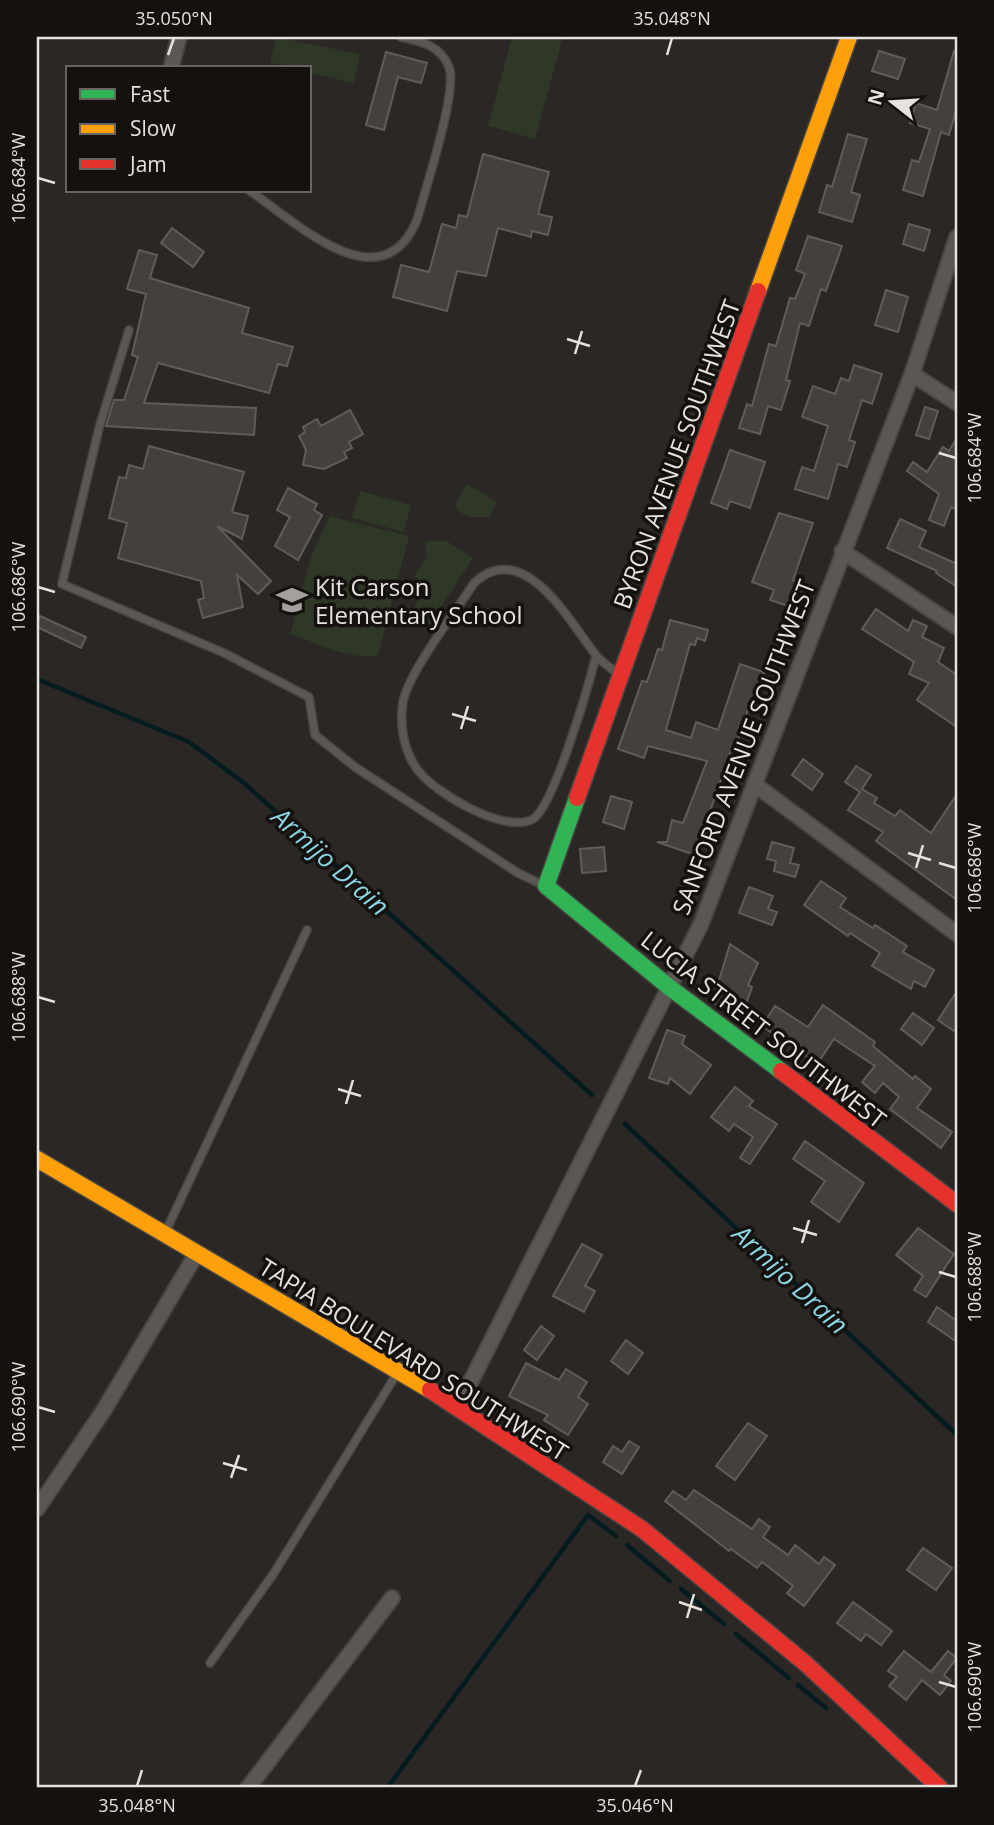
<svg xmlns="http://www.w3.org/2000/svg" width="994" height="1825" font-family="'Open Sans',sans-serif">
<rect width="100%" height="100%" fill="#2a2724"/>
<g fill="#2f3727">
<path d="M276 37 360 54 354 83 310 73V68L270 63Z"/>
<path d="M512 37H563L535 139 488 126Z"/>
<path d="M467 484 497 502 489 517H468L457 510 456 503Z"/>
<path d="M360 491 411 505 404 532 352 518Z"/>
<path d="M330 516 409 536 378 655C348 661 319 643 290 634L312 554Z"/>
<path d="M445 540 473 558 430 624 411 612 428 585 414 576 427 556 425 542Z"/>
</g>
<g fill="none" stroke-linecap="round" stroke-linejoin="round">
<g stroke="#041b20" stroke-width="4.5">
<path d="M37 679 189 742 244 783 592 1095"/>
<path d="M625 1124 957 1435"/>
<path d="M627 1545 670 1581"/>
<path d="M681 1589 724 1624"/>
<path d="M736 1634 789 1678"/>
<path d="M798 1685 826 1708"/>
<path d="M387 1788 588 1515 616 1536"/>
</g>
</g>
<g fill="#45403b" stroke="#5f5d5a" stroke-width="2">
<path d="M879 51 905 59 898 79 872 71Z"/>
<path d="M954 51 957 52V107L949 135 941 132 923 196 903 190 912 160 919 162 930 129 910 123 916 103 937 110Z"/>
<path d="M386 52 427 63 421 83 398 77 384 130 366 125Z"/>
<path d="M848 134 867 139 851 192 860 195 852 222 819 212 827 185 832 187Z"/>
<path d="M483 154 549 172 538 214 552 217 548 235 532 231 531 237 498 228 486 276 457 271 447 311 393 297 401 265 429 272 442 224 456 228 459 215 467 217Z"/>
<path d="M909 224 930 230 924 251 903 244Z"/>
<path d="M172 228 204 252 193 267 161 243Z"/>
<path d="M808 236 842 246 826 291 821 289 809 326 800 323 786 380 790 381 781 410 768 406 760 434 739 428 747 404 752 406 769 344 776 346 790 298 795 299 805 274 796 270Z"/>
<path d="M139 250 157 255 150 278 249 308 242 333 293 347 287 366 278 364 269 393 158 363 144 403 256 408 254 435 106 426 114 400H124L138 357 132 355 146 294 127 289Z"/>
<path d="M886 290 908 297 898 332 875 325Z"/>
<path d="M854 365 882 374 872 404 862 400 849 440 855 442 847 467 838 464 828 499 795 489 802 467 814 471 828 426 802 417 813 386 835 394 841 378 849 381Z"/>
<path d="M925 407 938 411 929 439 916 435Z"/>
<path d="M350 410 363 434 349 442 352 448 344 452 347 458 324 469 303 465 306 450 299 436 305 432 303 427 317 419 321 426Z"/>
<path d="M957 438V510L951 507 944 526 929 520 939 494 907 471 913 462 927 472 943 447 949 451Z"/>
<path d="M149 446 244 472 232 512 248 516 242 539 217 526 271 581 258 594 237 575 243 607 203 618 198 600 204 598 201 581 118 558 127 523 109 518 119 477 126 478 129 465 143 469Z"/>
<path d="M730 450 765 462 750 508 730 501 727 509 711 503Z"/>
<path d="M288 488 317 504 314 510 322 515 298 560 275 546 290 517 277 510Z"/>
<path d="M779 513 813 523 793 580 802 583 794 608 770 600 774 590 752 582Z"/>
<path d="M900 519 926 531 919 547 957 564V587L936 573 937 571 887 548Z"/>
<path d="M876 609 908 631 913 620 927 626 922 637 944 648 938 662 957 675V727L917 700 929 683 909 674 914 662 862 629Z"/>
<path d="M40 616 86 637 81 648 37 627Z"/>
<path d="M670 620 708 630 705 641 697 638 695 645 690 644 666 730 691 738 696 722 718 730 740 664 764 672 752 711 748 710 734 751 731 750 695 855 657 842H667L672 820 683 823 707 761 648 746 644 758 618 749 642 681 647 682 658 649 662 650Z"/>
<path d="M803 759 823 774 812 790 792 775Z"/>
<path d="M856 766 871 775 862 789 877 798 874 803 895 816 900 810 931 833 957 794V900L876 841 883 832 848 810 860 792 845 782Z"/>
<path d="M611 796 632 802 624 829 603 822Z"/>
<path d="M772 842 794 848 790 863 799 865 795 877 774 871 776 861 767 859Z"/>
<path d="M604 847 606 871 582 873 580 849Z"/>
<path d="M821 881 846 898 840 907 873 928 875 925 907 946 903 952 934 970 925 987 914 981 911 989 872 966 880 953 850 933 848 936 804 905Z"/>
<path d="M749 887 773 896 768 909 777 912 772 925 739 913Z"/>
<path d="M730 944 758 963 748 985 752 987 746 1004 735 1001 732 1010 712 1003Z"/>
<path d="M957 991V1033L938 1020Z"/>
<path d="M823 1005 875 1042 873 1046 913 1079 915 1076 931 1089 917 1108 952 1132 941 1148 890 1109 899 1097 883 1083 875 1093 862 1082 875 1066 834 1039 817 1064 762 1026 775 1006 808 1027Z"/>
<path d="M913 1013 934 1028 922 1045 901 1029Z"/>
<path d="M667 1030 685 1036 682 1044 711 1065 690 1094 670 1078 668 1084 649 1078Z"/>
<path d="M735 1087 753 1101 749 1106 777 1124 750 1164 740 1158 753 1137 734 1124 729 1131 711 1117Z"/>
<path d="M805 1141 864 1183 839 1222 811 1202 825 1181 793 1159Z"/>
<path d="M918 1228 954 1254 926 1297 914 1290 923 1276 896 1255Z"/>
<path d="M582 1244 602 1255 585 1286 595 1291 584 1312 553 1296Z"/>
<path d="M937 1307 957 1321V1342L928 1322Z"/>
<path d="M541 1326 554 1336 537 1360 524 1350Z"/>
<path d="M626 1340 643 1353 628 1374 611 1361Z"/>
<path d="M526 1363 559 1380 566 1369 587 1382 578 1397 588 1404 568 1435 544 1420 548 1415 509 1396Z"/>
<path d="M748 1423 767 1436 735 1480 716 1466Z"/>
<path d="M629 1441 639 1447 622 1474 603 1462 613 1446 622 1452Z"/>
<path d="M694 1490 752 1529 759 1519 770 1527 763 1537 788 1555 795 1545 819 1564 824 1557 835 1565 804 1606 787 1593 793 1586 762 1562 757 1568 731 1549 729 1551 665 1501 673 1491 686 1500Z"/>
<path d="M923 1548 952 1568 936 1590 907 1570Z"/>
<path d="M853 1602 892 1631 881 1645 866 1634 861 1641 837 1623Z"/>
<path d="M904 1651 931 1672 948 1651 957 1658 944 1675 951 1681 940 1695 922 1680 906 1700 889 1686 897 1677 888 1671Z"/>
</g>
<g fill="none" stroke-linecap="round" stroke-linejoin="round">
<defs>
<g id="lane">
<path d="M250 191C296 222 381 305 417 220 425 190 458 91 449 67 441 46 421 41 401 37"/>
<path d="M129 330 99 428 62 584 224 653 309 697 315 735 355 767 518 873 545 886"/>
<path d="M596 656C589 684 554 806 533 819 505 835 433 792 417 769 404 751 399 724 403 702 409 671 456 612 474 583 523 537 569 620 595 654 601 662 612 669 620 675"/>
<path d="M165 1233 307 930"/>
<path d="M210 1663 274 1573 396 1375"/>
</g>
<g id="street">
<path d="M171 68 179 37"/>
<path d="M912 374 957 403"/>
<path d="M842 551 957 627"/>
<path d="M754 784 957 934"/>
<path d="M458 1407 701 924 912 374 957 237"/>
<path d="M37 1509 104 1410 197 1253"/>
<path d="M248 1788 392 1598"/>
</g>
<path id="fast" d="M577 798 546 886 669 987 781 1071"/>
<g id="slow">
<path d="M758 291 849 37"/>
<path d="M37 1159 430 1390"/>
</g>
<g id="jam">
<path d="M577 798 758 291"/>
<path d="M781 1071 957 1204"/>
<path d="M430 1390 642 1529 805 1663 940 1788"/>
</g>
</defs>
<use href="#lane" stroke="#474542" stroke-width="10"/>
<use href="#street" stroke="#474542" stroke-width="18"/>
<use href="#fast" stroke="#474542" stroke-width="19"/>
<use href="#slow" stroke="#474542" stroke-width="19"/>
<use href="#jam" stroke="#474542" stroke-width="19"/>
<use href="#lane" stroke="#5c5754" stroke-width="7"/>
<use href="#street" stroke="#5c5754" stroke-width="14"/>
<use href="#fast" stroke="#30b455" stroke-width="16"/>
<use href="#slow" stroke="#ff9f0a" stroke-width="16"/>
<use href="#jam" stroke="#e5322d" stroke-width="16"/>
</g>
<path fill="none" stroke="#e6e2dd" stroke-width="2.5" d="M168 55 174 38M667 55 672 38M38 178 55 183M567 339 590 346M575 354 582 331M939 453 956 458M38 587 55 592M452 714 476 721M461 729 468 706M908 853 931 860M939 863 956 868M916 868 923 845M38 997 55 1002M338 1089 361 1096M346 1104 353 1080M793 1228 817 1235M802 1243 809 1220M939 1272 956 1277M38 1407 55 1412M223 1463 247 1470M231 1478 239 1455M679 1602 702 1610M687 1618 694 1594M939 1682 956 1687M137 1786 142 1770M635 1786 641 1770"/>
<defs>
<symbol id="school-bare" viewBox="-9 -9 18 18"><path d="M0-5L7-2L0 1L-7-2ZM-4 1L0 2.5L4 1V4Q0 6-4 4Z" fill="#a4a19c" stroke="#14110e" stroke-width="2.5" paint-order="stroke"/></symbol>
</defs>
<g fill-rule="evenodd">
<use href="#school-bare" x="270" y="578" width="44" height="44"/>
</g>
<g text-anchor="middle" dominant-baseline="central" stroke-width="7" stroke-linejoin="round" paint-order="stroke">
<g font-size="24" fill="#e6e2dd" stroke="#14110e">
<text transform="translate(676 454) rotate(-70)">BYRON AVENUE SOUTHWEST</text>
<text transform="translate(743 747) rotate(-69)">SANFORD AVENUE SOUTHWEST</text>
<text transform="translate(764 1029) rotate(38)">LUCIA STREET SOUTHWEST</text>
<text transform="translate(414 1359) rotate(32)">TAPIA BOULEVARD SOUTHWEST</text>
</g>
<g font-size="24" fill="#e6e2dd" stroke="#14110e" text-anchor="start">
<text x="315" y="586">Kit Carson<tspan x="315" dy="28">Elementary School</tspan></text>
</g>
<g font-size="26" font-style="italic" fill="#8ad4e2" stroke="#14110e">
<text transform="translate(331 861) rotate(42)">Armijo Drain</text>
<text transform="translate(791 1279) rotate(43)">Armijo Drain</text>
</g>
</g>
<rect width="994" height="1825" fill="none" stroke="#14110e" stroke-width="77"/>
<rect x="66" y="66" width="245" height="126" fill="#14110e" stroke="#686561" stroke-width="2"/>
<rect x="80" y="89" width="35" height="10" fill="#30b455" stroke="#686561" stroke-width="2"/>
<text x="130" y="102" font-size="21" fill="#e6e2dd">Fast</text>
<rect x="80" y="124" width="35" height="10" fill="#ff9f0a" stroke="#686561" stroke-width="2"/>
<text x="130" y="136" font-size="21" fill="#e6e2dd">Slow</text>
<rect x="80" y="159" width="35" height="10" fill="#e5322d" stroke="#686561" stroke-width="2"/>
<text x="130" y="172" font-size="21" fill="#e6e2dd">Jam</text>
<g transform="translate(892 102) rotate(287)" stroke="#14110e" stroke-width="5" paint-order="stroke">
<path d="M0-5L12 26L0 18L-12 26Z" fill="#e6e2dd"/>
<text y="-10" font-size="19" font-weight="bold" text-anchor="middle" fill="#e6e2dd">N</text>
</g>
<rect x="38" y="38" width="918" height="1748" fill="none" stroke="#e6e2dd" stroke-width="2.5"/>
<g font-size="18" text-anchor="middle" fill="#e6e2dd">
<text x="174" y="25">35.050°N</text>
<text x="672" y="25">35.048°N</text>
<text transform="translate(19 178) rotate(-90)" y="6">106.684°W</text>
<text transform="translate(975 458) rotate(-90)" y="6">106.684°W</text>
<text transform="translate(19 587) rotate(-90)" y="6">106.686°W</text>
<text transform="translate(975 868) rotate(-90)" y="6">106.686°W</text>
<text transform="translate(19 997) rotate(-90)" y="6">106.688°W</text>
<text transform="translate(975 1277) rotate(-90)" y="6">106.688°W</text>
<text transform="translate(19 1407) rotate(-90)" y="6">106.690°W</text>
<text transform="translate(975 1687) rotate(-90)" y="6">106.690°W</text>
<text x="137" y="1812">35.048°N</text>
<text x="635" y="1812">35.046°N</text>
</g>
</svg>
